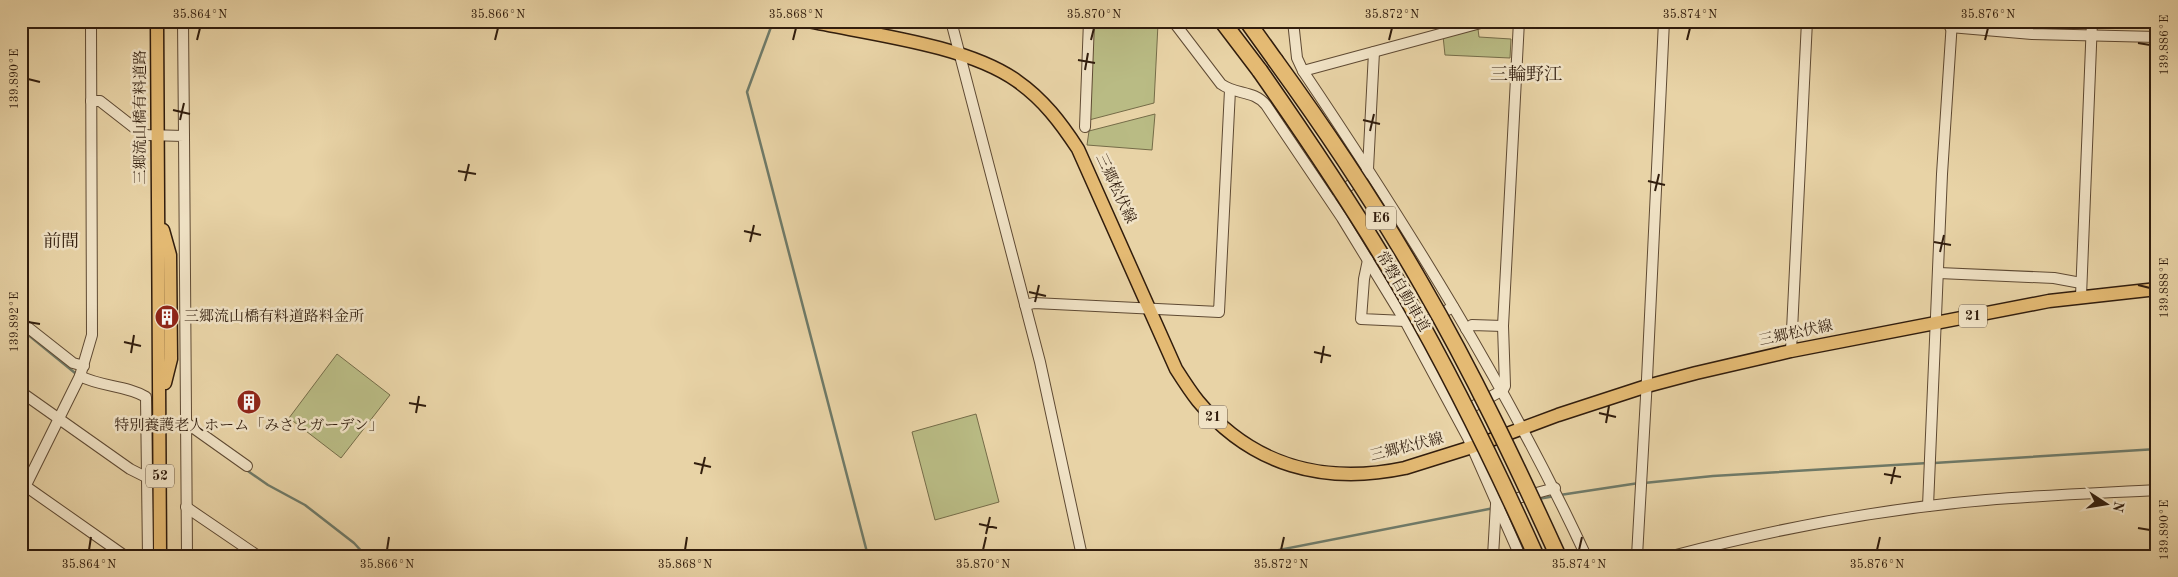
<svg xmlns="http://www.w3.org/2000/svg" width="2178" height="577" font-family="'Old Standard TT','Noto Serif JP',serif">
<rect width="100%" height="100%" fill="#e8d3a6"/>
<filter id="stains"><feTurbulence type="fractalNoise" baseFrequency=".004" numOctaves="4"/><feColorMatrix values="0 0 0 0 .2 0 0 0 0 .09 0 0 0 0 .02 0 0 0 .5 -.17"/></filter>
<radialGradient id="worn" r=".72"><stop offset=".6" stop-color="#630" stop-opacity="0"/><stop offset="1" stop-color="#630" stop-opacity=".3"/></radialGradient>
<g fill="#b9bb84" stroke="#756c48">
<path d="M1094 21 1158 24 1154 103 1089 120Z"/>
<path d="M1478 29 1479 37 1511 39 1510 58 1445 55 1443 36Z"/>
<path d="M1155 114 1152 150 1087 145 1089 131Z"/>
<path d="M337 354 390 395 341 458 289 418Z"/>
<path d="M976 414 999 502 935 520 912 432Z"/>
</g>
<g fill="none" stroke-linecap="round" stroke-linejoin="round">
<g stroke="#6f7a68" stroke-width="2.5">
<path d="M771 27 747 92 868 556"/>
<path d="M21 329 75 373"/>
<path d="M1934 463 2157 449"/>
<path d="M245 469 268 485 305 505 354 543 365 555"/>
<path d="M1644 483 1713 476 1928 463"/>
<path d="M1560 495 1639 483"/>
<path d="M1538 499 1555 496"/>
<path d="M1248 556 1494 508"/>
</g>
<defs>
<g id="minor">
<path d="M183 21 184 136"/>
<path d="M951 21 1040 362 1082 556"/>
<path d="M1173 21 1221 84C1236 95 1254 90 1266 105L1342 218 1405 321 1468 438 1520 556"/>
<path d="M1293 21 1297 58 1303 71C1407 226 1507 386 1586 556"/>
<path d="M1950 27 2032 34 2157 37"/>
<path d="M1303 71 1488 21"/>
<path d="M91 101H100L141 133 147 135 184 136 187 556"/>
<path d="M1085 127 1089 21"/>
<path d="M1338 194 1365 174 1368 169 1374 52"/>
<path d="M1368 260 1364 279 1361 319 1405 321"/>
<path d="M1939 273 2054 278 2081 283"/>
<path d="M2081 296 2092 21"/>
<path d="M1025 305 1034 303 1219 312 1230 90"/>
<path d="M21 322 73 363 84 366"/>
<path d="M1416 327 1453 307"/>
<path d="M1466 329 1472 325 1503 326"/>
<path d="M1791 351 1807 21"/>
<path d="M80 376C101 387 126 385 146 397L148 556"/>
<path d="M21 392 130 469 148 478"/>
<path d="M1461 413 1503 390 1505 386 1503 326 1519 21"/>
<path d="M185 422 247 466"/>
<path d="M21 483 125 556"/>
<path d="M21 495 80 376 92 335 91 21"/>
<path d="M1928 506 1942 174 1952 21"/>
<path d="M186 507 258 556"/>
<path d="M1493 556 1496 504 1555 488"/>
<path d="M1637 556 1647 379 1664 21"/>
<path d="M1672 556C1775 529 1880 509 1986 500 2043 495 2100 493 2157 490"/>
</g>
<g id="major">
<path d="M157 21 160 556"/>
<path d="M808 21C869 34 967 45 1017 81 1043 99 1061 123 1078 149L1176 369C1183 380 1190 391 1198 401 1252 466 1324 485 1405 468L1472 447 1558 415 1647 386 1696 373 1791 351 2049 301 2157 289"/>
<path d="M163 230 170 255 171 359 165 383"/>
</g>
<g id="highway">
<path d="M1222 21 1260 71"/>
<path d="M1247 21 1275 60"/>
</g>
</defs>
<use href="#minor" stroke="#5f4a33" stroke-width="12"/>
<use href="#major" stroke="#311d0d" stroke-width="15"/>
<use href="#highway" stroke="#311d0d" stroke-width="18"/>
<use href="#minor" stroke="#f0e2c5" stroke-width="10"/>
<use href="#major" stroke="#e4ba73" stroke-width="12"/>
<use href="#highway" stroke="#e4ba73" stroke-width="15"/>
<defs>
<g id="highway-bridge">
<path d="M1275 60C1328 133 1378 208 1422 285 1473 373 1516 464 1558 556"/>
<path d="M1260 71C1311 144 1361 218 1405 295 1453 379 1496 467 1536 556"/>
</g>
</defs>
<use href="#highway-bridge" stroke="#311d0d" stroke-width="18" stroke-linecap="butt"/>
<use href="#highway-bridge" stroke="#e4ba73" stroke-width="15"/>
</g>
<path fill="none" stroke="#311d0d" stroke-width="2" d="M197 40 200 28M495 40 498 28M793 40 796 28M1091 40 1094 28M1389 40 1392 28M1687 40 1690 28M1985 40 1988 28M2138 43 2150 45M1078 60 1095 63M1085 70 1088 53M28 79 40 82M173 110 190 114M180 120 184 103M1363 120 1380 124M1370 131 1374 114M458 171 476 174M465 181 469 164M1648 181 1665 185M1655 191 1659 174M744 231 761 235M750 242 754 225M1934 242 1951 245M1940 252 1944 235M2138 285 2150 288M1029 292 1046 296M1035 302 1039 285M28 322 40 324M124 342 141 346M1314 352 1331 356M131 353 134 335M1321 363 1324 346M409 403 426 406M416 413 419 396M1599 413 1616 417M1606 423 1609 406M694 463 711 467M701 474 705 457M1884 474 1901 477M1891 484 1895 467M979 524 997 528M2138 528 2150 530M986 534 990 517M89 550 91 537M387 550 389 537M685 550 687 537M983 550 986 537M1281 550 1284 537M1579 550 1582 537M1877 550 1880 537"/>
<defs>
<symbol id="building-disc" viewBox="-11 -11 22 22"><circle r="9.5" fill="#8f2418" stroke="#f0e2c5"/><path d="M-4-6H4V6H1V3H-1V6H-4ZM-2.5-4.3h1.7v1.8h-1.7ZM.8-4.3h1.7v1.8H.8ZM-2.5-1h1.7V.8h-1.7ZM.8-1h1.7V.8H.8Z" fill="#fff"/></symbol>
</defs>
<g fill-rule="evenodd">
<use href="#building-disc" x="153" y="303" width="28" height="28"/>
<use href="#building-disc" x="235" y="388" width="28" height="28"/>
</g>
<g text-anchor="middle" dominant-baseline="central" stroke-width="5" stroke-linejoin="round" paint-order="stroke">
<g fill="#f0e2c5" stroke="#6a5844" stroke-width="1">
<rect x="1366" y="206.5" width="30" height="23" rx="4"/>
<rect x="1959" y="304.5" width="28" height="23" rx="4"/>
<rect x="1199" y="405.5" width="28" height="23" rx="4"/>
<rect x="146" y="464.5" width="28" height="23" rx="4"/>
</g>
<g font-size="14" font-weight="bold" fill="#311d0d">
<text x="1381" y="218">E6</text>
<text x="1973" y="316">21</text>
<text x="1213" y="417">21</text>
<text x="160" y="476">52</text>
</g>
<g font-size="15" fill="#311d0d" stroke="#f0e2c5">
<text transform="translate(141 117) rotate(-90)">三郷流山橋有料道路</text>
<text transform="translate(1115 189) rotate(65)">三郷松伏線</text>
<text transform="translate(1402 292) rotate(60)">常磐自動車道</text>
<text transform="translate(1796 334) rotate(-12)">三郷松伏線</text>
<text transform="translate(1407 448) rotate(-14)">三郷松伏線</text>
</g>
<g font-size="15" fill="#311d0d" stroke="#f0e2c5" text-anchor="start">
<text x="184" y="317">三郷流山橋有料道路料金所</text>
<text x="249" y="426" text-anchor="middle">特別養護老人ホーム「みさとガーデン」</text>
</g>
<g font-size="18" fill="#311d0d" stroke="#f0e2c5">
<text x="1526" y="75">三輪野江</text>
<text x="61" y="242">前間</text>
</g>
</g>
<rect width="2178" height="577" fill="none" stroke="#e8d3a6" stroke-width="55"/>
<g transform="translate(2106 504) rotate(102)" stroke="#f0e2c5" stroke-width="4" paint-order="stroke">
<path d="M0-4L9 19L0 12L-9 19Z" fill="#311d0d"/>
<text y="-8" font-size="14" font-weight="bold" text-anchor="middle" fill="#311d0d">N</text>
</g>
<rect x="28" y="28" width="2122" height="522" fill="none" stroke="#311d0d" stroke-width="2"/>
<g font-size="12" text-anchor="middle" fill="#311d0d">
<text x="200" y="18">35.864°N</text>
<text x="498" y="18">35.866°N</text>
<text x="796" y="18">35.868°N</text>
<text x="1094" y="18">35.870°N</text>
<text x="1392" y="18">35.872°N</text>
<text x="1690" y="18">35.874°N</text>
<text x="1988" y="18">35.876°N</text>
<text transform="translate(2164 45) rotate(-90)" y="4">139.886°E</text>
<text transform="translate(14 79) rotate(-90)" y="4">139.890°E</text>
<text transform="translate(2164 288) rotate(-90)" y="4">139.888°E</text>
<text transform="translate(14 322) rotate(-90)" y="4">139.892°E</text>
<text transform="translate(2164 530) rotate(-90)" y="4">139.890°E</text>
<text x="89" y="568">35.864°N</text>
<text x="387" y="568">35.866°N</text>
<text x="685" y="568">35.868°N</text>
<text x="983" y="568">35.870°N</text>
<text x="1281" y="568">35.872°N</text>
<text x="1579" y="568">35.874°N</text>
<text x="1877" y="568">35.876°N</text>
</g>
<rect width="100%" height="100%" filter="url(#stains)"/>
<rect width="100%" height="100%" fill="url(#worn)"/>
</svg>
